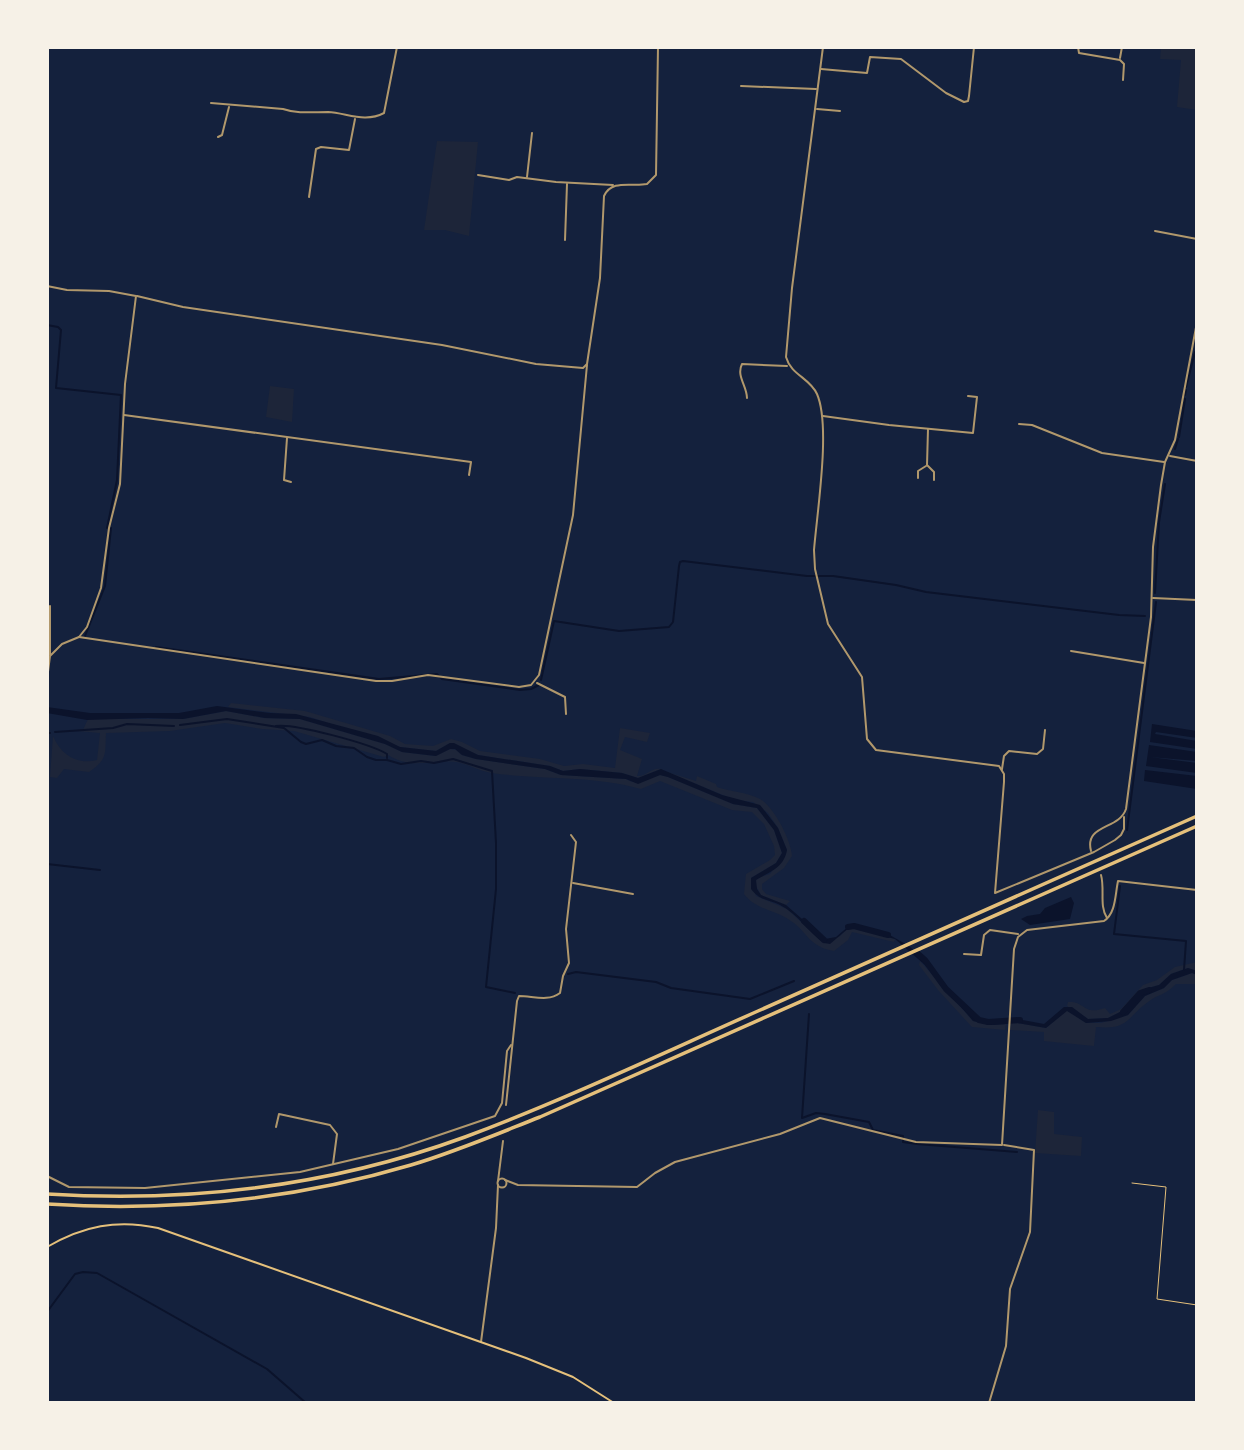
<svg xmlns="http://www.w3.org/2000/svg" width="1244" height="1450" font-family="'Roboto Condensed',sans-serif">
<rect width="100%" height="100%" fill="#14213d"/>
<g fill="#1d2539">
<path d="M1161 47H1197V110L1177 107 1181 60 1160 59Z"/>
<path d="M437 141 478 142 469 236 445 230H424Z"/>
<path d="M270 386 294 389 292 422 266 417Z"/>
<path d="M231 703 305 711 390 736 405 744 433 746 451 739 462 742 480 751 540 759 564 766 583 764 615 768 620 728 650 733 647 742 625 737 620 750 642 759 637 776C646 777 651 767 661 769L638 778 622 773 580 769 563 771 550 766 478 755 450 743 436 751 400 747 310 717 228 707Z"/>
<path d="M226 711 264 718 300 719 385 744 402 752 435 756 450 749 456 750 462 755 476 759 545 769 561 775 626 779C639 787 648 778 660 775L668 777 733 804 757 808 774 830 782 853 776 863 751 878 756 896 787 909 824 943 840 936 849 927 895 939 894 942 852 932 848 940 834 951C808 947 807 930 788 919 774 910 755 909 744 894L746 874 770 860 775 855 774 846 764 824 752 812 732 810 660 781 641 789C593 775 541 780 492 773 479 771 468 764 456 762 432 758 414 771 388 755L384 757 294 731 262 729 225 723 170 731 106 733C105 754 108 759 89 772L64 769 57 778 50 777 53 736C61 755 77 765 97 760L100 733 77 731 83 730 88 719H183Z"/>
<path d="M667 772 696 781 697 776 716 784 717 787C728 791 750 793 760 799 774 807 791 840 792 856L784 868 762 884V889L766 894 790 901 786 905 761 895 755 884 757 878 770 874 787 850 778 828 768 813 753 802 735 800Z"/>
<path d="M920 961 973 1021 990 1025 1006 1024 1005 1030 972 1027 938 990 919 965Z"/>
<path d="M1197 962V971L1188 968 1171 974 1159 985 1145 989 1130 1007 1108 1018 1088 1019 1067 1006 1068 1002C1086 1001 1083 1016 1105 1008L1110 1014 1121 1009 1143 985 1157 980 1175 967Z"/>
<path d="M1192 973 1197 975V984H1176C1166 995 1158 994 1148 1002 1126 1018 1129 1030 1096 1027L1094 1046 1044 1041V1032L1010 1030 1012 1022 1046 1028 1066 1011H1070L1086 1023H1101L1128 1015 1145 996 1164 988 1172 980Z"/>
<path d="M1038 1110 1054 1112V1134L1082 1137 1081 1156 1035 1153Z"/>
</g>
<g fill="#0b132b">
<path d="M217 706 270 713 296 714 378 736 400 747 436 751 450 743H454L478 755 550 766 563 771 580 769 622 773 638 778 661 769 722 795 760 805 778 828 787 850C784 868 769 872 756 880L757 889 761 895 786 905 825 939 836 937 850 925 888 934 909 946 924 960 946 989 975 1019 986 1023 1006 1020V1024L990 1025 973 1021 925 965 895 939 850 927 830 944 824 943C808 932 798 914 780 905 768 899 760 901 751 889V878L776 863 782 853 774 830 757 808 733 804 668 777 660 775 638 784 626 779 561 775 545 769 476 759 462 755 455 749H450L436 756 402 752 385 744 300 719 265 718 226 711 183 719 148 718 87 720 47 713V707L90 713H179Z"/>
<path d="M1152 724 1197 731V738L1156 732 1155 734 1197 741V749L1150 742Z"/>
<path d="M1149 745 1197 752V761L1150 757 1197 763V773L1146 766Z"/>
<path d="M1145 770 1197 776V789L1144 781Z"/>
<path d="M1071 897 1074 903 1070 919 1030 925 1021 919 1027 916 1040 914 1045 908Z"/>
<path d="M1188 968 1197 971V975L1192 973 1172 980 1164 988 1145 996 1128 1015 1111 1021 1086 1023 1067 1011 1046 1028 1012 1022V1018L1044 1024 1064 1007H1072L1088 1019 1108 1018 1130 1007 1145 989 1159 985 1171 974Z"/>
</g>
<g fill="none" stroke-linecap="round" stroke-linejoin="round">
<g stroke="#0b132b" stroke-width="2">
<path d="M47 325 58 327 61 330 56 388 121 395 117 480 107 528"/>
<path d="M1196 348 1197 339"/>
<path d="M1186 387 1195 352"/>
<path d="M1185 395 1186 390"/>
<path d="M1179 437 1185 399"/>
<path d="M1175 449 1178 439"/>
<path d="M1155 593 1159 522 1165 484"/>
<path d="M85 636 105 586 111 528"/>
<path d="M156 647 379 679 437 674 442 679 520 690 531 689 539 685"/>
<path d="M541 680 554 621 619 631 669 627 673 622 679 566 680 562 683 561 807 576H833L896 585 926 592 1119 615 1145 616"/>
<path d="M180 725 227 719 284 728 301 742 306 744 322 740 336 746 354 748 367 757 376 760H387L401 764 421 761 434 763 453 759 492 771 496 843V889L486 987 515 993"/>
<path d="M276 726C294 723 371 744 387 754V758"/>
<path d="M55 732 113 728 127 724 174 726"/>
<path d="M47 733H50"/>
<path d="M1127 830 1156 602"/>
<path d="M47 864 100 870"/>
<path d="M1120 886 1114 934 1186 941 1184 970"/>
<path d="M568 974 576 972 656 982 671 988 750 999 794 981"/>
<path d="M809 1014 802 1118 816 1113 825 1114 869 1122 873 1130 903 1136V1142L917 1144 1017 1152"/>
<path d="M47 1312 75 1274 83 1272 97 1273 267 1369 306 1403"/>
</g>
<g stroke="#0b132b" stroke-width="6">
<path d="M804 921 824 940"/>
<path d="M848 927 854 926 888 935"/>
<path d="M917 953 925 960 946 989 979 1020 988 1022 1020 1020"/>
<path d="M1123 1012 1140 993 1149 990"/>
</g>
<path stroke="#e5c07b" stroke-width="1" d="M1132 1183 1166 1187 1157 1299 1197 1305"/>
<g stroke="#b1986c" stroke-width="2">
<path d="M823 47 792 288 786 357C791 375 810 378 817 394 831 426 817 512 814 550L815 569 828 624 862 677 867 739 876 750 999 766 1004 774V782L995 893 1094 852 1115 840 1121 835 1124 829V817"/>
<path d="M1078 47 1079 53 1120 60 1124 64 1123 80"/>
<path d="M758 48V47"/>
<path d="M1120 58 1122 47"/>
<path d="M821 69 867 73 870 57 901 59 946 93 964 102 968 101 969 96 974 47"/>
<path d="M741 86 816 89"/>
<path d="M211 103 283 109C297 114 313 112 328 112 347 113 365 123 384 113L397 47"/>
<path d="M817 109 840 111"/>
<path d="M218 137 222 135 229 107"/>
<path d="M478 175 509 180 517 177 556 182 613 185"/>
<path d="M527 177 532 133"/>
<path d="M309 197 316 149 321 147 349 150 355 119"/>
<path d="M1155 231 1197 239"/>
<path d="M565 240 567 184"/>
<path d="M137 296 183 307 442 345 536 364 583 368 587 364 600 278 604 196C612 179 631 187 647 184L656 175 658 47"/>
<path d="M747 398C747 386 736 376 742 364L787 366"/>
<path d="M124 415 471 462 469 475"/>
<path d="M823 416 889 425 973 433 977 397 968 396"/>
<path d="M1019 424 1032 425 1102 453 1164 462"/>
<path d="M928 429 927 465 934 472V480"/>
<path d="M287 438 284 480 291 482"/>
<path d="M1170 456 1197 461"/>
<path d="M918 478V471L926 466"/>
<path d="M1153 598 1197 600"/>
<path d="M79 637 376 681H392L428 675 519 687 531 685 539 675 573 515 587 365"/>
<path d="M1071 651 1144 663"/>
<path d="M50 655V606"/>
<path d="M537 683 565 697 566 714"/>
<path d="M1002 769 1004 756 1009 751 1037 754 1043 749 1045 730"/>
<path d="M1091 851C1084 824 1119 830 1126 809L1151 617 1153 547 1161 485 1165 462 1175 440 1197 322"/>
<path d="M1101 875C1105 889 1099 906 1107 918"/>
<path d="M573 883 633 894"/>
<path d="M964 954 981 955 984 935 990 930 1018 934"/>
<path d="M506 1105 517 1001 519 996C533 996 548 1002 560 993L563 976 569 963 566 929 576 842 571 835"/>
<path d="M276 1127 279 1114 330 1125 337 1134 333 1164"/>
<path d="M47 1176 69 1187 145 1188 300 1172 398 1149 495 1116 502 1103 507 1051 511 1045"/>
<circle cx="502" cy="1183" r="4.5"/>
<path d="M505 1180 518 1185 637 1187 655 1173 675 1162 780 1134 820 1118 916 1142 1002 1145 1014 949 1018 937 1027 930 1104 921C1116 913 1115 895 1118 881L1197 890"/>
<path d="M498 1181 503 1141"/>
<path d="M481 1342 496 1228 498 1185"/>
<path d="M989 1403 1006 1346 1010 1289 1030 1232 1034 1150 1004 1145"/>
</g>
<path stroke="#b1986c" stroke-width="2" d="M47 286 67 290 109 291 136 296 125 384 120 484 109 528 101 588 87 627 79 637 62 644 50 656 47 680"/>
<path stroke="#e5c07b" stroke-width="2" d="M47 1247C83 1226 117 1219 158 1228L526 1358 573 1377 614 1403"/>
<g stroke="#e5c07b" stroke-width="3.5">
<path d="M47 1194C189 1203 331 1186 465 1137 564 1100 661 1054 758 1011 905 946 1051 881 1197 816"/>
<path d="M47 1204C170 1212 293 1200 411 1165 455 1152 497 1134 540 1117L1197 826"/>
</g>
</g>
<rect width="1244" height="1450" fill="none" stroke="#f6f1e7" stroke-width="98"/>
</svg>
